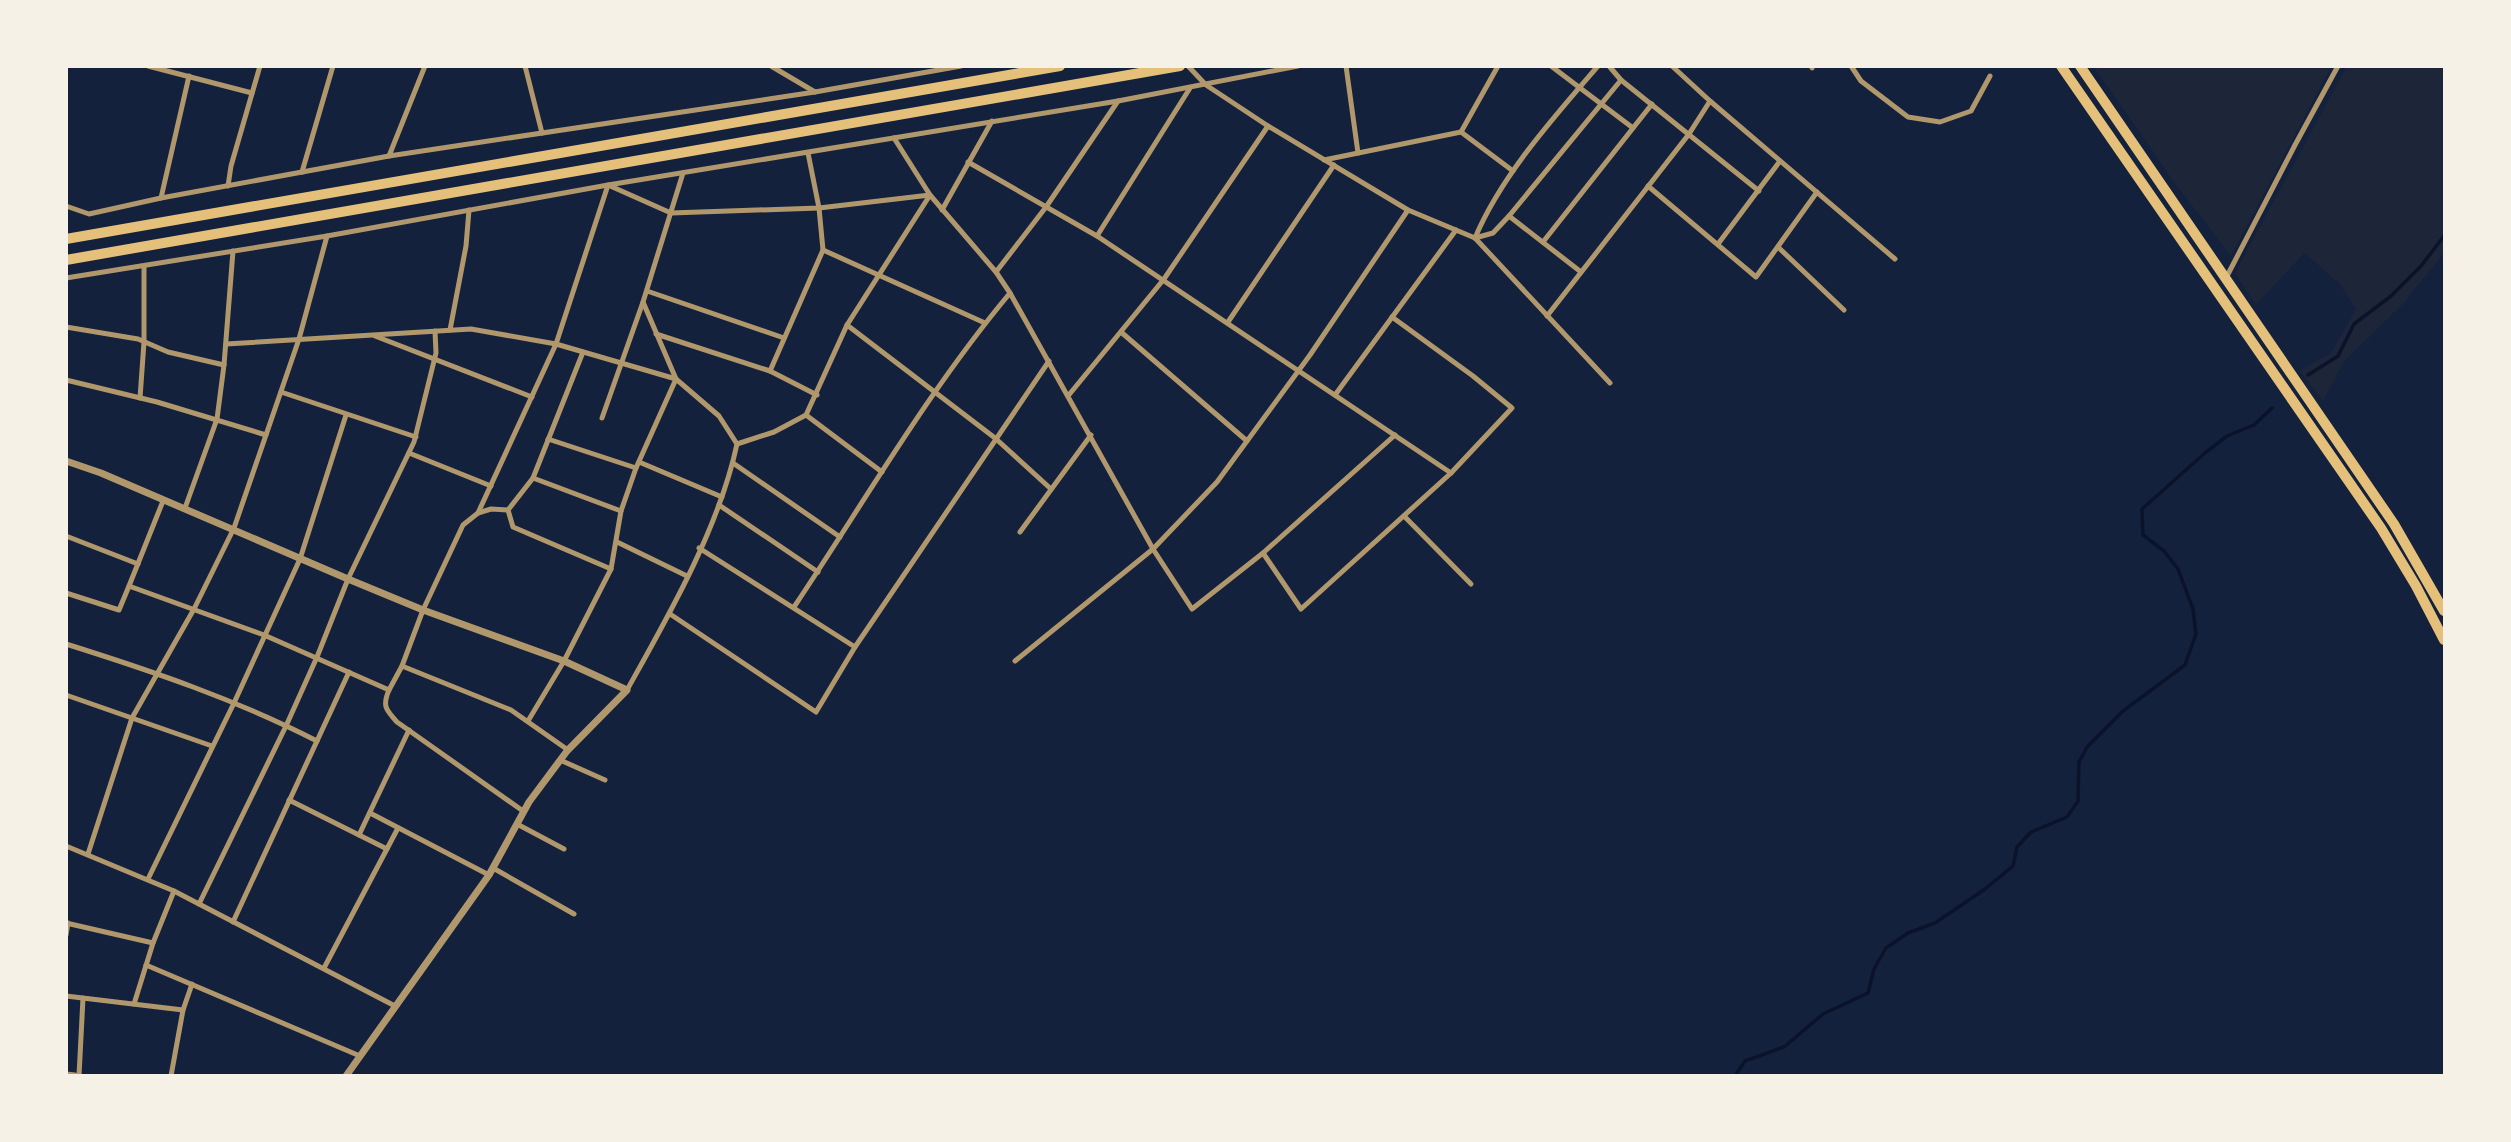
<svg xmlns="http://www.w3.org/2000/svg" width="2511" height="1142" font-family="'Work Sans',sans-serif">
<rect width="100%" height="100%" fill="#14213d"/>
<g fill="#1d2539">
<path d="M2347 66 2444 67V253L2403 304 2345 360 2323 401 2300 371 2331 353 2356 309 2339 283 2304 253 2256 305 2235 273Z"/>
<path d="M2094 67H2331L2231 256 2174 182Z"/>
</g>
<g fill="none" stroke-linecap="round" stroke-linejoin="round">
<g stroke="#0b132b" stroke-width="3.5">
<path d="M2308 375 2338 356 2354 324 2391 296 2421 266 2444 236"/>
<path d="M1735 1076 1745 1061 1784 1047 1823 1014 1868 993 1874 969 1886 948 1908 933 1935 923 1985 889 2013 866 2017 847 2031 832 2067 817 2078 801 2079 762 2087 747 2123 711 2185 665 2196 634 2193 609 2178 569 2164 551 2143 535 2142 509 2205 453 2227 436 2254 425 2272 408"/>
</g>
<g stroke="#b1986c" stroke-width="5">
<path d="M148 66 252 93"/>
<path d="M525 66 542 133"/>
<path d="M771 66 815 92"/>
<path d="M1188 66 1206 85 1268 126 1408 210 1475 238 1610 383"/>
<path d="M1346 66 1358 153"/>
<path d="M1551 66 1633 128"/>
<path d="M1609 66 1621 80 1759 191"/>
<path d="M1672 66 1710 101 1895 259"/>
<path d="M1811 66 1812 68"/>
<path d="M1851 66 1861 81 1908 117 1940 122 1971 111 1990 76"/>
<path d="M1461 132 1513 171"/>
<path d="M894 138 930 195 996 272 1010 293 1153 549 1192 609 1263 553 1395 435"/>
<path d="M389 156 425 66"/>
<path d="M1324 160 1461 132 1498 66"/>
<path d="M968 162 1097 236 1451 473"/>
<path d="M302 172 333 66"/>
<path d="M228 186 231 166 260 66"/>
<path d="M1648 186 1756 277 1817 192"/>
<path d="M161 198 189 76"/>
<path d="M66 206 89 214 161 198 389 156 815 92 961 66"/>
<path d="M942 210 992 121"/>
<path d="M1509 216 1581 272"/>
<path d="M1097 236 1190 88"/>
<path d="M1475 238 1493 233 1509 216 1621 80"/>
<path d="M1475 238C1501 176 1554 117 1598 66"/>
<path d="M1543 242 1652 104"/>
<path d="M1718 244 1780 161"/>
<path d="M1778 247 1844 310"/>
<path d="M823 250 985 323"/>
<path d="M996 272 1046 207 1118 101"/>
<path d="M66 278 327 236 608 185 1118 101 1298 66"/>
<path d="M2226 278 2295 145 2338 66"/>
<path d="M647 291 784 338"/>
<path d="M1547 316 1689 134 1710 101"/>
<path d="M1228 322 1334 165"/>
<path d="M847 325 995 438 1051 489"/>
<path d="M66 327 138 339 168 352 224 365"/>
<path d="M450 330 466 246 469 210"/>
<path d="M1121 332 1247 441"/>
<path d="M656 334 770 371 817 395"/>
<path d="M375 336 532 397"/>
<path d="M226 344 471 329 556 344 676 379 636 468 621 511 611 569 564 661 528 721"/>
<path d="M770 371 823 250 819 208 808 153"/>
<path d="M66 380 157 402 266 435"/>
<path d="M281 392 416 437"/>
<path d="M1335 395 1456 230"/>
<path d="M1068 396 1164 279 1268 126"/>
<path d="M140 398 144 342V266"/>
<path d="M806 415 882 472"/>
<path d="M602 418 643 302"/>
<path d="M548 439 636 468"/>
<path d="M737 444 774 432 806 415 847 325 930 195"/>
<path d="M409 453 491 486"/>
<path d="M639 462 722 497"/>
<path d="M733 463 840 537"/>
<path d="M533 478 621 511"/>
<path d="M719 505 818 572"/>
<path d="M185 508 217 419 224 365 233 251"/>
<path d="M508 510 513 527 611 569"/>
<path d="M478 513 556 344 608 185 671 213 819 208 930 195"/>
<path d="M1404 516 1471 584"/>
<path d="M1020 532 1091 435"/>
<path d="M66 536 138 564"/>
<path d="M617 542 687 576"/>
<path d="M699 548 855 647"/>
<path d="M1263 553 1301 609 1451 473 1512 408 1473 376 1392 317"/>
<path d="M129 586 163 501"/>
<path d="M66 593 119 610 129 586 264 635 389 690 402 666 423 610 463 525 478 513 491 509 508 510 533 478 583 352"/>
<path d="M794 607C865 501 928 391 1010 293"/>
<path d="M670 614 816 712 855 647 1049 361"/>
<path d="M66 644C152 671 237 700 317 741"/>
<path d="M1015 661 1153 549 1217 482 1310 355 1408 210"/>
<path d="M402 666 511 710 568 750"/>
<path d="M389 690C382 706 386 710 397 722L523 811"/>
<path d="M627 690C669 615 719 528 737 444L719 416 676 379 643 302 683 173"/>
<path d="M66 695 212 746"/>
<path d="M560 760 605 780"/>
<path d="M289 800 387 849"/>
<path d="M370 813 489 875"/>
<path d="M517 824 564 849"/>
<path d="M359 835 409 730"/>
<path d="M66 846 174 891 395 1006"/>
<path d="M88 854 132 718 194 609 234 528 299 339 327 236"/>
<path d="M493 868 574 914"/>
<path d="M148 879 234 703 300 559 346 415"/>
<path d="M199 904 286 726 317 657 348 579 414 442 436 353 435 331"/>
<path d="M233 922 349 672"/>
<path d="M66 923 153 943"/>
<path d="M66 935 68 923"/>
<path d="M146 965 360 1056"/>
<path d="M324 968 398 828"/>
<path d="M66 996 183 1010"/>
<path d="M134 1004 153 943 174 891"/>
<path d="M79 1076 83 998"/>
<path d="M171 1076 183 1010 192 984"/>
</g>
<g stroke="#b1986c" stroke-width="7">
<path d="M66 461 101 473 348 579 423 610 564 661 627 690 567 751 529 802 489 875 346 1076"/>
<path d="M66 1075 75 1076"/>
</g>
<g stroke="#e5c07b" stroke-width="10">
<path d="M2061 66 2381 528 2416 586 2444 640"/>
<path d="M2080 66 2394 524 2444 611"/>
<path d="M66 239 1060 66"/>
<path d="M66 260 1180 66"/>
</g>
</g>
<rect width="2511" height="1142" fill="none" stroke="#f6f1e7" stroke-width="136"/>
</svg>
